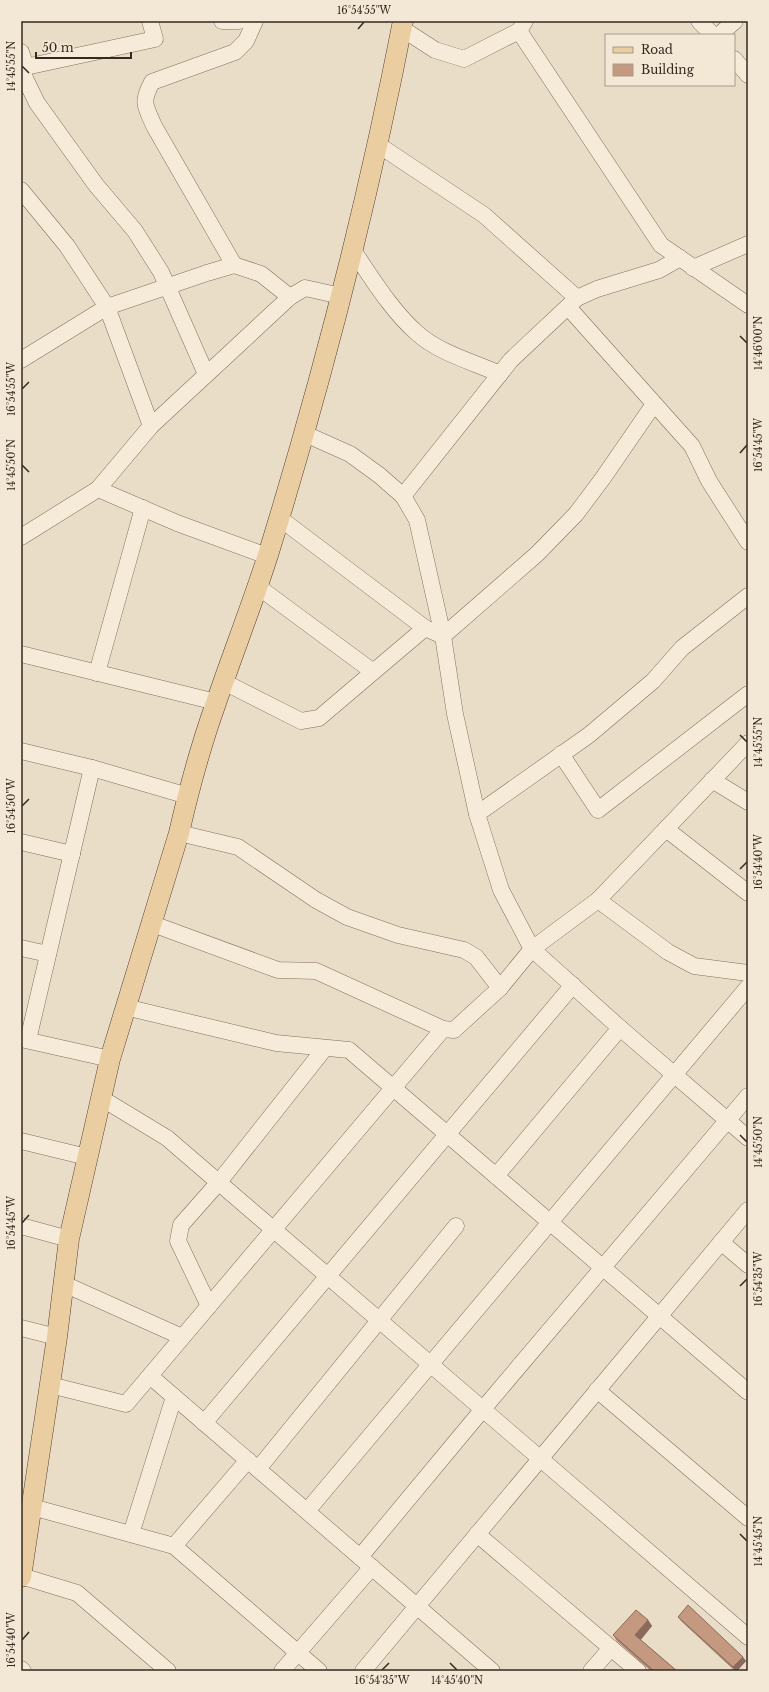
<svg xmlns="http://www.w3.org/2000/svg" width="769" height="1692" font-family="'Libre Baskerville',serif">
<rect width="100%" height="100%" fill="#eaddc7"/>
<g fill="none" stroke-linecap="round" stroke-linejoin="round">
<defs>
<g id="minor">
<path d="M222 21H239"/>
<path d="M699 21 713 35"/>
<path d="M401 28 435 50 464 59 519 31 525 21"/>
<path d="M519 31 661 245 748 305"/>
<path d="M719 35 735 21"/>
<path d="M21 52 26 67"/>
<path d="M734 59 748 75"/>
<path d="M21 68 155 39 150 21"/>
<path d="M21 70 37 103 96 185 135 231 161 272 206 374"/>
<path d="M377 144 484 215 577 298"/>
<path d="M21 190 67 246 107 307 151 426"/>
<path d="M352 249C372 278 390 309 417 333 439 353 473 362 500 374"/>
<path d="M234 265 154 126C145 105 141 103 152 82L235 52 246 41 255 21"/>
<path d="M693 268 748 244"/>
<path d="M568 307 692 446 709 481 748 542"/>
<path d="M21 360 107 307 207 273 234 265 261 274 290 297"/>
<path d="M303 433 350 454 379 475 403 496 417 520 443 636 455 714 477 814 501 890 532 949 620 1028 748 1138"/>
<path d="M98 489 177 523 267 556"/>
<path d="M403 496 511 360 577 298 597 289 659 270 680 258"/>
<path d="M278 517 425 628 443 636 537 554 576 514 603 478 654 404"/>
<path d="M21 537 98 489 151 426 290 297 305 288 341 296"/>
<path d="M257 586 372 671"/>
<path d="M21 654 216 702"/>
<path d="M97 673 143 508"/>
<path d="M224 682 301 721 319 718 425 628"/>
<path d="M21 751 92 768 188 796"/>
<path d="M561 754 598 810 748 694"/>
<path d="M712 780 748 802"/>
<path d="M477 814 589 735 653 681 682 648 748 596"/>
<path d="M666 829 748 893"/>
<path d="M179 833 238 847 316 900 347 917 398 935 464 950 476 957 500 988"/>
<path d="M21 842 72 854"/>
<path d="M598 900 668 952 694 966 748 973"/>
<path d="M150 923 278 970 316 971 443 1029 454 1030 500 988 532 949 598 900 748 743"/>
<path d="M21 948 48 954"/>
<path d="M125 1007 276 1043 349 1050 748 1392"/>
<path d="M21 1039 110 1059"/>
<path d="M28 1040 92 768"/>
<path d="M101 1098 167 1138 748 1637"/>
<path d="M21 1141 87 1157"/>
<path d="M496 1176 620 1028"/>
<path d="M21 1226 69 1239"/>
<path d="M721 1242 748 1265"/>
<path d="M64 1284 182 1337"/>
<path d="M209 1306 178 1241 181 1225 219 1182 325 1048"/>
<path d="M21 1328 57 1337"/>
<path d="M150 1376 492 1671"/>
<path d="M50 1385 126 1404 443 1029"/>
<path d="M597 1390 748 1518"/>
<path d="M204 1423 573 985"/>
<path d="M258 1469 456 1226"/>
<path d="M32 1507 174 1546 319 1671"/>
<path d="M307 1511 748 987"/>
<path d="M131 1534 174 1397"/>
<path d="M477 1534 638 1671"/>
<path d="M174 1546 248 1460"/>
<path d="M360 1557 483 1409 748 1096"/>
<path d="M21 1576 77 1593 168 1671"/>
<path d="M21 1669 23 1671"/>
<path d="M282 1671 372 1567"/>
<path d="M363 1671 748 1210"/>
<path d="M591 1671 611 1648"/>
</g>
<path id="major" d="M21 1577 57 1337 69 1239 110 1059 179 833C189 789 201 745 216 703 233 653 252 605 268 555 322 380 368 201 403 21"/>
</defs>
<use href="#minor" stroke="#846f5e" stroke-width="17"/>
<use href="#major" stroke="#533f32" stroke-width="21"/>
<use href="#minor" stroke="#f6ebd9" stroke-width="16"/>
<use href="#major" stroke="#eacea2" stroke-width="20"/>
</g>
<g fill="#a9836e">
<path d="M678 1617 746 1661 737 1671H735L681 1621Z"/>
<path d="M648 1620 652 1626 641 1640 677 1671H651L617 1641 613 1635Z"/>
</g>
<g fill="#8a6a5a">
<path d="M648 1620 652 1626 639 1641 635 1635Z"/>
<path d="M743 1657 746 1661 737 1671H735L733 1667Z"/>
</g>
<g fill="#c59880" stroke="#8a6a5a">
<path d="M688 1605 743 1657 733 1667 678 1617Z"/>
<path d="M636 1610 648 1620 635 1635 677 1671H654L613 1635Z"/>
</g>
<path fill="none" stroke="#362920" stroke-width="1.5" d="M358 29 364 22M22 66 29 73M740 336 747 343M22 389 29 382M740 453 747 445M22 465 29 472M740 735 747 742M22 806 29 799M740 869 747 862M740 1135 747 1142M22 1223 29 1215M740 1286 747 1279M740 1534 747 1541M22 1640 29 1632M450 1663 457 1670M382 1670 389 1663"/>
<rect width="769" height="1692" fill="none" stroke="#f3e8d6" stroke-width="44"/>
<rect x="605" y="34" width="130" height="52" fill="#f3e8d6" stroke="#a79c8d"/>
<rect x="613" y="47" width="20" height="6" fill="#eacea2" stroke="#a79c8d"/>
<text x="641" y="54" font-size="12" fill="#362920">Road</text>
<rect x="613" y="64" width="20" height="12" fill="#c59880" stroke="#a79c8d"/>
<text x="641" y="74" font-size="12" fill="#362920">Building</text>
<path d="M36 52v6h95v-6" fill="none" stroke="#362920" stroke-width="2"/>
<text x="42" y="52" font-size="12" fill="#362920" stroke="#f3e8d6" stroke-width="3" paint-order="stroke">50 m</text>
<rect x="22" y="22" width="725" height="1648" fill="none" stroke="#362920" stroke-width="1.5"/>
<g font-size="10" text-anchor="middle" fill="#362920">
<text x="364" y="14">16°54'55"W</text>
<text transform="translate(11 66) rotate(-90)" y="4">14°45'55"N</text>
<text transform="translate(758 343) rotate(-90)" y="4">14°46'00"N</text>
<text transform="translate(11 389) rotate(-90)" y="4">16°54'55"W</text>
<text transform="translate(758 445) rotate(-90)" y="4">16°54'45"W</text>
<text transform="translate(11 465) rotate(-90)" y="4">14°45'50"N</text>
<text transform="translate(758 742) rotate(-90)" y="4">14°45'55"N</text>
<text transform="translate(11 806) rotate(-90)" y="4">16°54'50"W</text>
<text transform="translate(758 862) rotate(-90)" y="4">16°54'40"W</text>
<text transform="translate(758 1142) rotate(-90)" y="4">14°45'50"N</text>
<text transform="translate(11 1223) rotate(-90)" y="4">16°54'45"W</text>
<text transform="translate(758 1279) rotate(-90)" y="4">16°54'35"W</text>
<text transform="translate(758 1541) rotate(-90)" y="4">14°45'45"N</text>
<text transform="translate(11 1640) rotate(-90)" y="4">16°54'40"W</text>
<text x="382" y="1684">16°54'35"W</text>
<text x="457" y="1684">14°45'40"N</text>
</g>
</svg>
